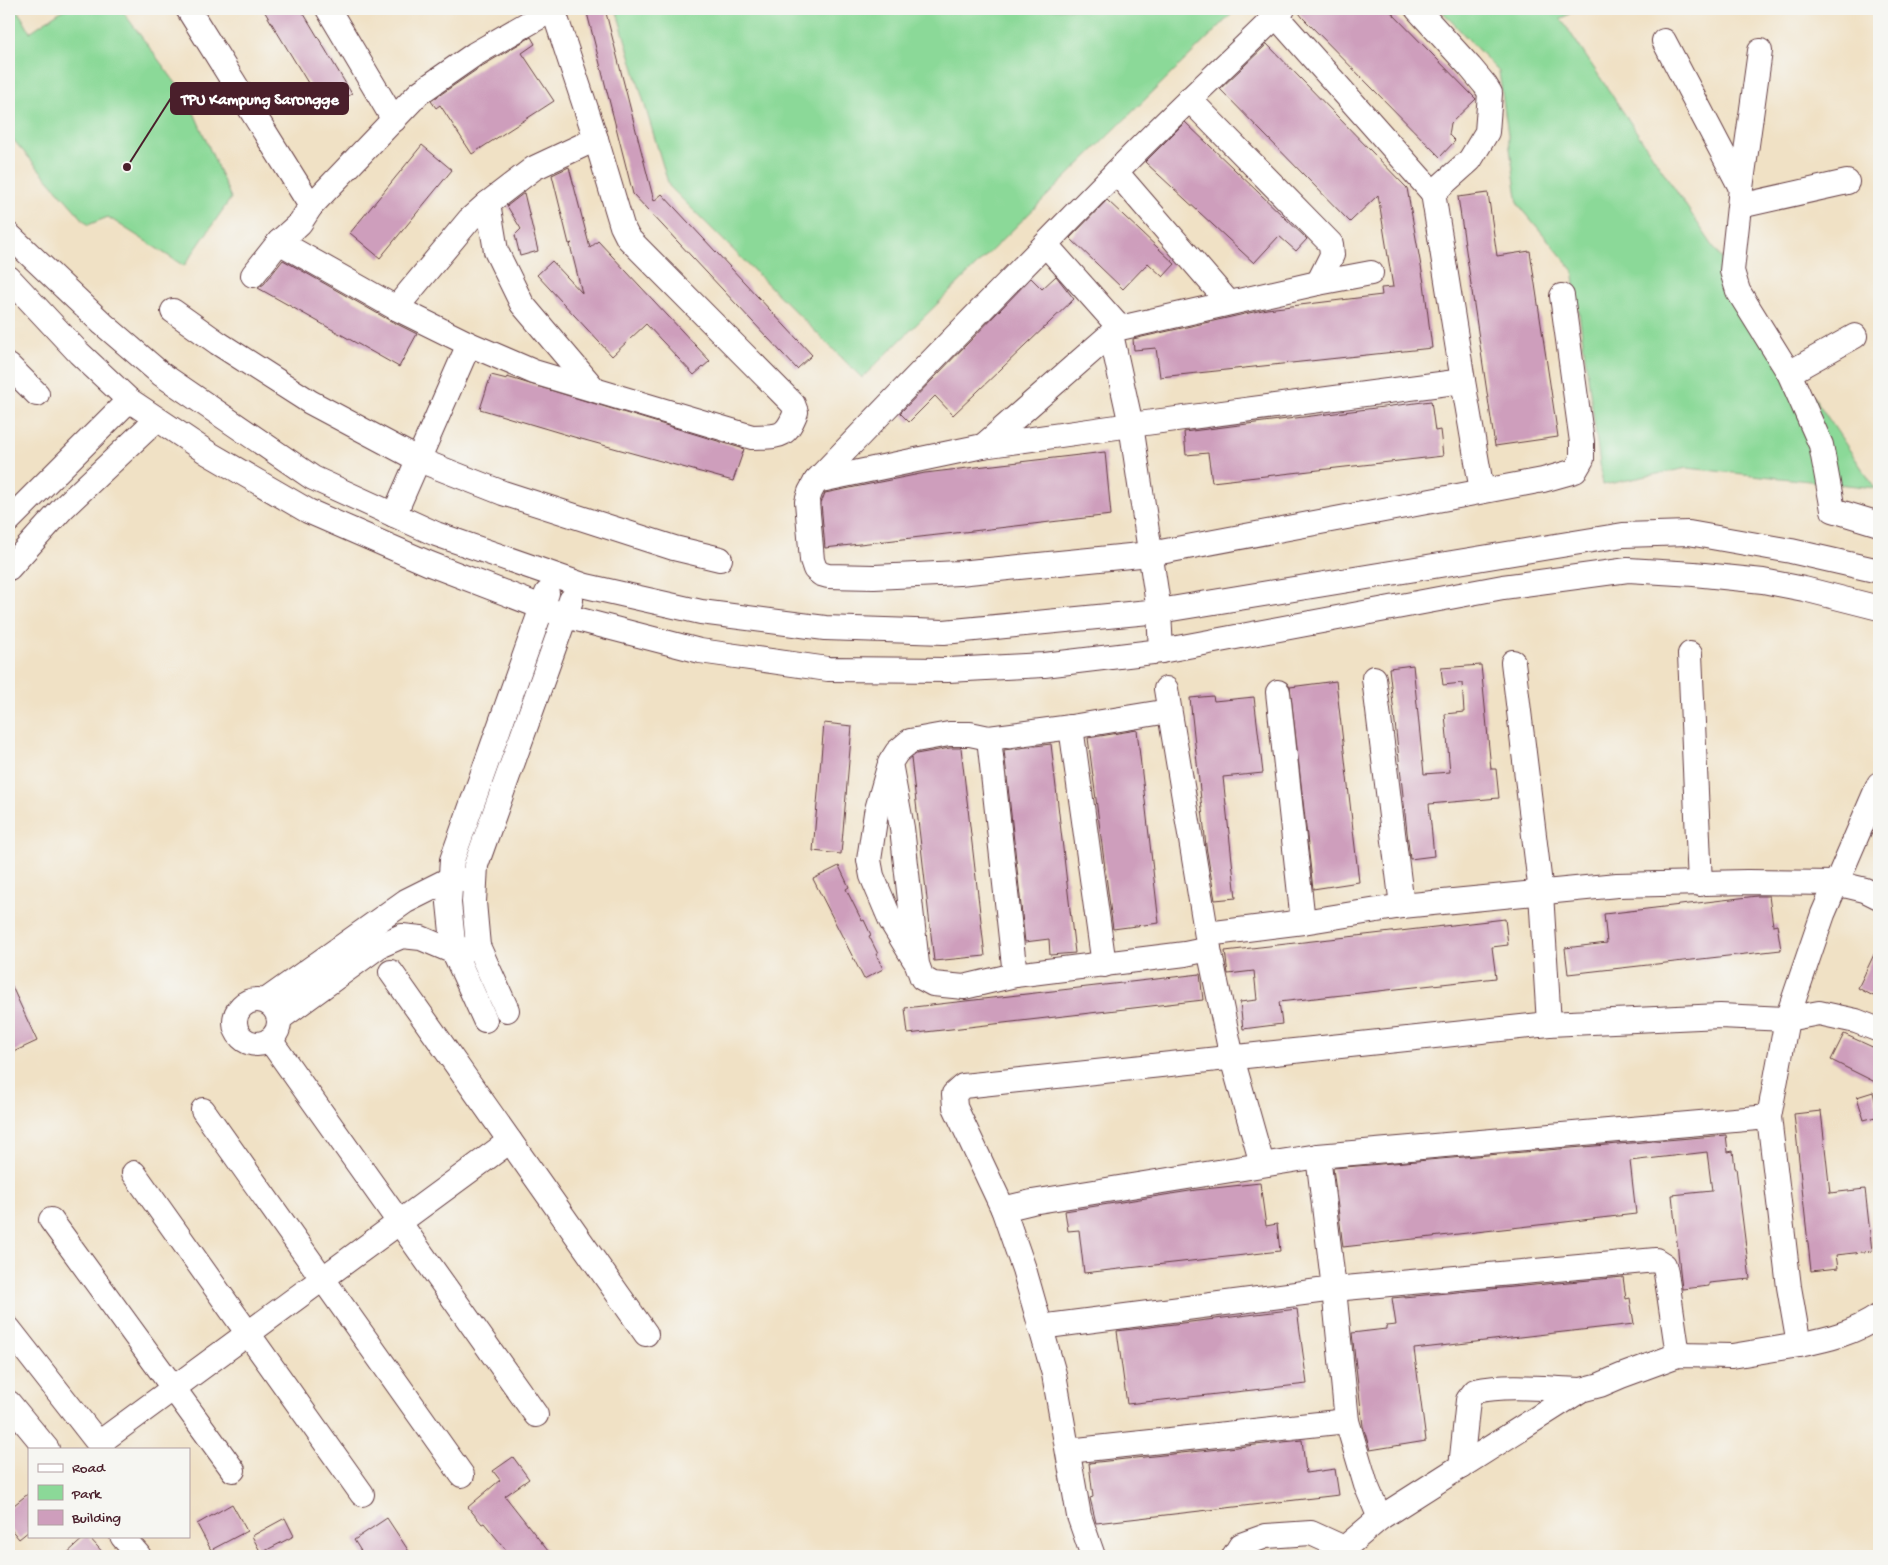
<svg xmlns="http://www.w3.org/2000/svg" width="1888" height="1565" font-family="'Gochi Hand',sans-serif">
<rect width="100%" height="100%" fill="#f6f6f2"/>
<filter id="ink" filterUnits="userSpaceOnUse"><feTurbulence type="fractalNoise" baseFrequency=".02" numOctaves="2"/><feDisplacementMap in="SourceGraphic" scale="10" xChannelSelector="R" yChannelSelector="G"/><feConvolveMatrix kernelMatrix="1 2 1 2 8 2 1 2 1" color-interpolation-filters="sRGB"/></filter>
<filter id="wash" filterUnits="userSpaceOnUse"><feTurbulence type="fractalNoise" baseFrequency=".0096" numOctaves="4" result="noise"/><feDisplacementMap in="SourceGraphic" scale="20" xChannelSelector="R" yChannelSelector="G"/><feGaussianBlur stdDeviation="1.12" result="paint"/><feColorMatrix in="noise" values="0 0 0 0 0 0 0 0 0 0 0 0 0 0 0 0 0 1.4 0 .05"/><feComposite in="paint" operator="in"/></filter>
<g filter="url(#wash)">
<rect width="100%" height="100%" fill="#f0e1c5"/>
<g fill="#8bd998" stroke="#6a7c62">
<path d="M9 9H17L30 32 64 9H121L189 101 231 198 184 266 108 217 88 225 9 135Z"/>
<path d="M616 9H1237L862 378 669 186Z"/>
<path d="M1440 9H1577L1561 19 1875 488 1687 468 1603 485 1573 270 1518 204 1499 72Z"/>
</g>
<g id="blocks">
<g fill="#ce9ebc">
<path d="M263 9H301L352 94 339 101 337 98 322 106Z"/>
<path d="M586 9H605L654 201 662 194 812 355 797 369 633 194Z"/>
<path d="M1296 9H1388L1476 99 1451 123 1449 135 1455 141 1440 157 1303 18Z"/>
<path d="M531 37 535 44 522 53 554 101 472 154 440 105 436 108 431 101 482 66Z"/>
<path d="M1267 44 1407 188 1424 283 1432 348 1160 377 1156 348 1134 350 1133 339 1267 309 1382 295 1381 288 1393 287 1378 195 1350 222 1220 89Z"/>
<path d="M1185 122 1307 239 1296 251 1279 236 1254 263 1145 162Z"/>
<path d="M422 145 452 170 380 258 350 233Z"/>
<path d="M569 167 590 248 598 241 710 361 694 375 646 324 612 356 537 275 552 261 582 293 570 245 572 243 569 244 552 175Z"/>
<path d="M524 193 538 251 520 256 515 235 521 229 507 206Z"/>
<path d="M1488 193 1497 256 1530 251 1558 437 1495 446 1458 197Z"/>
<path d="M1107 200 1175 264 1163 277 1148 263 1123 289 1070 238Z"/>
<path d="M283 260 389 320 417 334 399 367 258 288 264 284Z"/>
<path d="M1056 276 1074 299 953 415 935 396 909 422 900 413 1031 278 1042 289Z"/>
<path d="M491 375 507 379V377L744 449 733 481 574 437 480 409Z"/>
<path d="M1431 401 1435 431 1440 430 1443 456 1212 482 1208 453 1186 455 1184 432Z"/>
<path d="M1105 452 1111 515 825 548 821 503 825 493 925 473Z"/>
<path d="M1413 665 1424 774 1450 772 1445 714 1464 712 1462 683 1443 685 1441 668 1481 665 1491 769H1496L1499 798 1429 804 1434 856 1410 859 1389 668Z"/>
<path d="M1336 681 1359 882 1313 889 1290 687Z"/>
<path d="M1213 696 1214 701 1254 697 1263 773 1223 777 1236 898 1215 900 1206 846 1190 698Z"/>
<path d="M824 723 852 726 841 854 813 851Z"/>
<path d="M1137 730 1159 923 1113 929 1088 738Z"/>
<path d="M1051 744 1075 953 1050 955 1049 939 1025 942 1004 750Z"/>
<path d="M950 748H961L985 956 934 961 911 758 916 754Z"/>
<path d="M839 866 849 887 846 889 862 921 864 920 871 935 869 936 878 954H876L883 969 864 979 813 879Z"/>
<path d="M1757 896H1769L1773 925 1777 924 1781 950 1568 974 1565 948 1607 943 1604 914Z"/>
<path d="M1505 919 1508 945 1492 947 1496 978 1279 1002 1282 1024 1243 1029 1240 1002 1257 1000 1254 971 1228 974 1225 951Z"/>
<path d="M1879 944V999L1858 988Z"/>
<path d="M1200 974 1203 1000 908 1034 905 1008Z"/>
<path d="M9 980 37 1041 9 1054Z"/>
<path d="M1844 1034 1879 1050V1084L1831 1060Z"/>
<path d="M1873 1092 1879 1116 1864 1120 1857 1097Z"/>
<path d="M1821 1111 1830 1193 1865 1189 1872 1251 1836 1255 1838 1268 1811 1271 1794 1114Z"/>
<path d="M1726 1135 1728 1152 1733 1151 1735 1168H1736L1750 1279 1709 1283V1286L1682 1289 1672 1195 1712 1191 1707 1152 1630 1161 1636 1214 1343 1247 1333 1168Z"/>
<path d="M1260 1183 1266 1226 1277 1224 1280 1251 1084 1273 1079 1230 1068 1231 1065 1211 1196 1190Z"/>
<path d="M1623 1277 1626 1299 1630 1298 1634 1324 1414 1349 1426 1441 1370 1450 1363 1426 1352 1333 1386 1329V1326L1396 1325 1392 1298Z"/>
<path d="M1297 1309 1307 1384 1127 1404 1117 1331Z"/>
<path d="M1302 1440 1306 1473 1335 1469 1339 1495 1096 1523 1090 1498 1093 1497 1089 1463Z"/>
<path d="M513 1457 529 1479 505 1496 552 1556H511L484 1523 482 1524 468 1507 500 1480 493 1471Z"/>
<path d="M29 1493V1531L19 1539 9 1527V1509Z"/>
<path d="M232 1504 247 1531 211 1550 197 1524Z"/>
<path d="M285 1518 294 1536 261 1553 252 1536Z"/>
<path d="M387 1518 412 1556H364L354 1540Z"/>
<path d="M86 1536H88L106 1556H64Z"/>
</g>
</g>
</g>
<g filter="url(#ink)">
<use href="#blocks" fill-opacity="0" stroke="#633c42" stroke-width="1"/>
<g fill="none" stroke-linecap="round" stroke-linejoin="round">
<defs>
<g id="minor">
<path d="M188 9 311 206"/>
<path d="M328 9 394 120"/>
<path d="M1283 9C1228 64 1170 116 1116 172 1015 275 915 377 816 481L810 492 807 502 812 560 815 569 821 574 828 576 874 577 959 573 1150 554 1543 480 1575 471 1582 459V442L1562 296"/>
<path d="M1417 9 1470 67 1485 85 1490 93 1487 132 1470 160 1433 193 1463 381 1482 491"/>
<path d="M1276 16 1433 193"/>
<path d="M1664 41 1741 188"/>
<path d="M1760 51 1741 188 1732 271 1738 291 1789 373 1821 445 1833 510 1879 524"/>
<path d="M1189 99 1331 244 1332 255 1318 283"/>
<path d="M1116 172 1229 303"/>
<path d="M488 203 496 251 522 304 595 390"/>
<path d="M1740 206 1847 182"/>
<path d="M9 235 103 324 161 374 313 478 436 534 586 586 701 612 825 628 944 632 1159 611 1623 535 1689 533 1791 551 1879 571"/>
<path d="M279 242 396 308 469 344 534 372 752 437C780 436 785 439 796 412L793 404 628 238 622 226 596 139 553 9"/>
<path d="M1046 245 1120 328"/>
<path d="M253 275 279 242 300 223 311 206 419 93 475 54 553 9"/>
<path d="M9 278 79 353 129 400 208 453 308 511 430 564 565 616 700 651 828 669 948 670 1044 665 1161 651 1503 587 1628 570 1694 574 1763 581 1804 589 1879 608"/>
<path d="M396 308 469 220 488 203 534 168 596 139"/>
<path d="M173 311 218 343 310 402 419 460 503 493 674 548 720 559"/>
<path d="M9 366 37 394"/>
<path d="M1789 373 1855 336"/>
<path d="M983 446 1111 334"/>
<path d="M816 481 983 446 1131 425 1463 381"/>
<path d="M394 515 469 344"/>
<path d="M9 520 129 400"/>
<path d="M9 568 63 508 156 420"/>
<path d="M1161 651 1159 611 1131 425 1111 334 1120 328 1318 283 1371 273"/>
<path d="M1690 654 1700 884"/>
<path d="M1513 662 1541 893 1549 1024"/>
<path d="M1374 678 1402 906"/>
<path d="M1166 689 1209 949 1232 1058 1262 1164"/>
<path d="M1278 692 1303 922"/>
<path d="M1169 711 1071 727 989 738 970 734H949L910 741 897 752 890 763 902 828 917 964 922 978 933 984 964 987 1015 975 1185 954 1209 949"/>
<path d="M1071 727 1104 965"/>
<path d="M989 738 1015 975"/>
<path d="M889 767 876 813 869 860 872 876 891 921 914 959"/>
<path d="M1207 934 1303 922 1402 906 1617 885 1747 882 1836 883 1865 890 1879 897"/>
<path d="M391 972 646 1334"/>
<circle cx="257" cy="1022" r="22"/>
<path d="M265 1001 406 901 450 879 464 880"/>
<path d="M507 1010 478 946 474 902 476 865 571 600"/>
<path d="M279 1019 379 946 402 936 421 938 454 952 467 949"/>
<path d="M485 1020 454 952 449 903 452 860 547 593"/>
<path d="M270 1040 536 1415"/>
<path d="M203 1110 462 1475"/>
<path d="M1318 1156 1334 1289 1347 1421 1366 1485 1380 1518"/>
<path d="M134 1173 362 1494"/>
<path d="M1003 1209 955 1107 954 1094 963 1086 1549 1024 1720 1016 1787 1019 1819 1013 1856 1021 1879 1030"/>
<path d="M51 1220 233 1470"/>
<path d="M1040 1327 1334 1289 1656 1260 1664 1265 1666 1273 1678 1355"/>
<path d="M9 1329 103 1449"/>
<path d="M1799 1345C1829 1339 1854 1333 1879 1316"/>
<path d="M9 1403 47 1449"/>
<path d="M99 1443 510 1141"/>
<path d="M1068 1451 1347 1421"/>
<path d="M1461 1467 1468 1400 1475 1391C1509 1384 1547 1389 1581 1390"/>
<path d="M122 1536 139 1556"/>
<path d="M1093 1556 1079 1516 1054 1374 1024 1269 1003 1209 1032 1202 1318 1156 1769 1117"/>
<path d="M1234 1556 1241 1545 1266 1536 1311 1533 1344 1548"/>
<path d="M1335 1556 1380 1518 1581 1390 1600 1385 1621 1376 1678 1355 1732 1356 1799 1345 1789 1287 1769 1117 1787 1019 1823 914 1879 784"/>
</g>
</defs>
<use href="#minor" stroke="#633c42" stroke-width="26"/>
<use href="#minor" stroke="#fff" stroke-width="24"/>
</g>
</g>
<path fill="none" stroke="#4a1f2b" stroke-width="2" d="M127 167L171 98"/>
<circle fill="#4a1f2b" stroke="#f6f6f2" stroke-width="2" cx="127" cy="167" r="5"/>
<rect fill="#4a1f2b" stroke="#4a1f2b" stroke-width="2" x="171" y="83" width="177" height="31" rx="5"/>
<g font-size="16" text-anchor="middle" font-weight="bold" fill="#fff">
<text x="260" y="104">TPU Kampung Sarongge</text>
</g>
<rect width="1888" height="1565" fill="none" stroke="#f6f6f2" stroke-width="30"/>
<rect x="28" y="1448" width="162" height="90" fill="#f6f6f2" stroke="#b1a0a2"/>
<rect x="38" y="1464" width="25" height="8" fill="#ffffff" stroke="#b1a0a2"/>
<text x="72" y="1472" font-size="15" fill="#4a1f2b">Road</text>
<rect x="38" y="1485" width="25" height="15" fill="#8bd998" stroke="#b1a0a2"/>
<text x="72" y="1498" font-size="15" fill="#4a1f2b">Park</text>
<rect x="38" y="1510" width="25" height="15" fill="#ce9ebc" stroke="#b1a0a2"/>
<text x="72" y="1522" font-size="15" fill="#4a1f2b">Building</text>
</svg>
